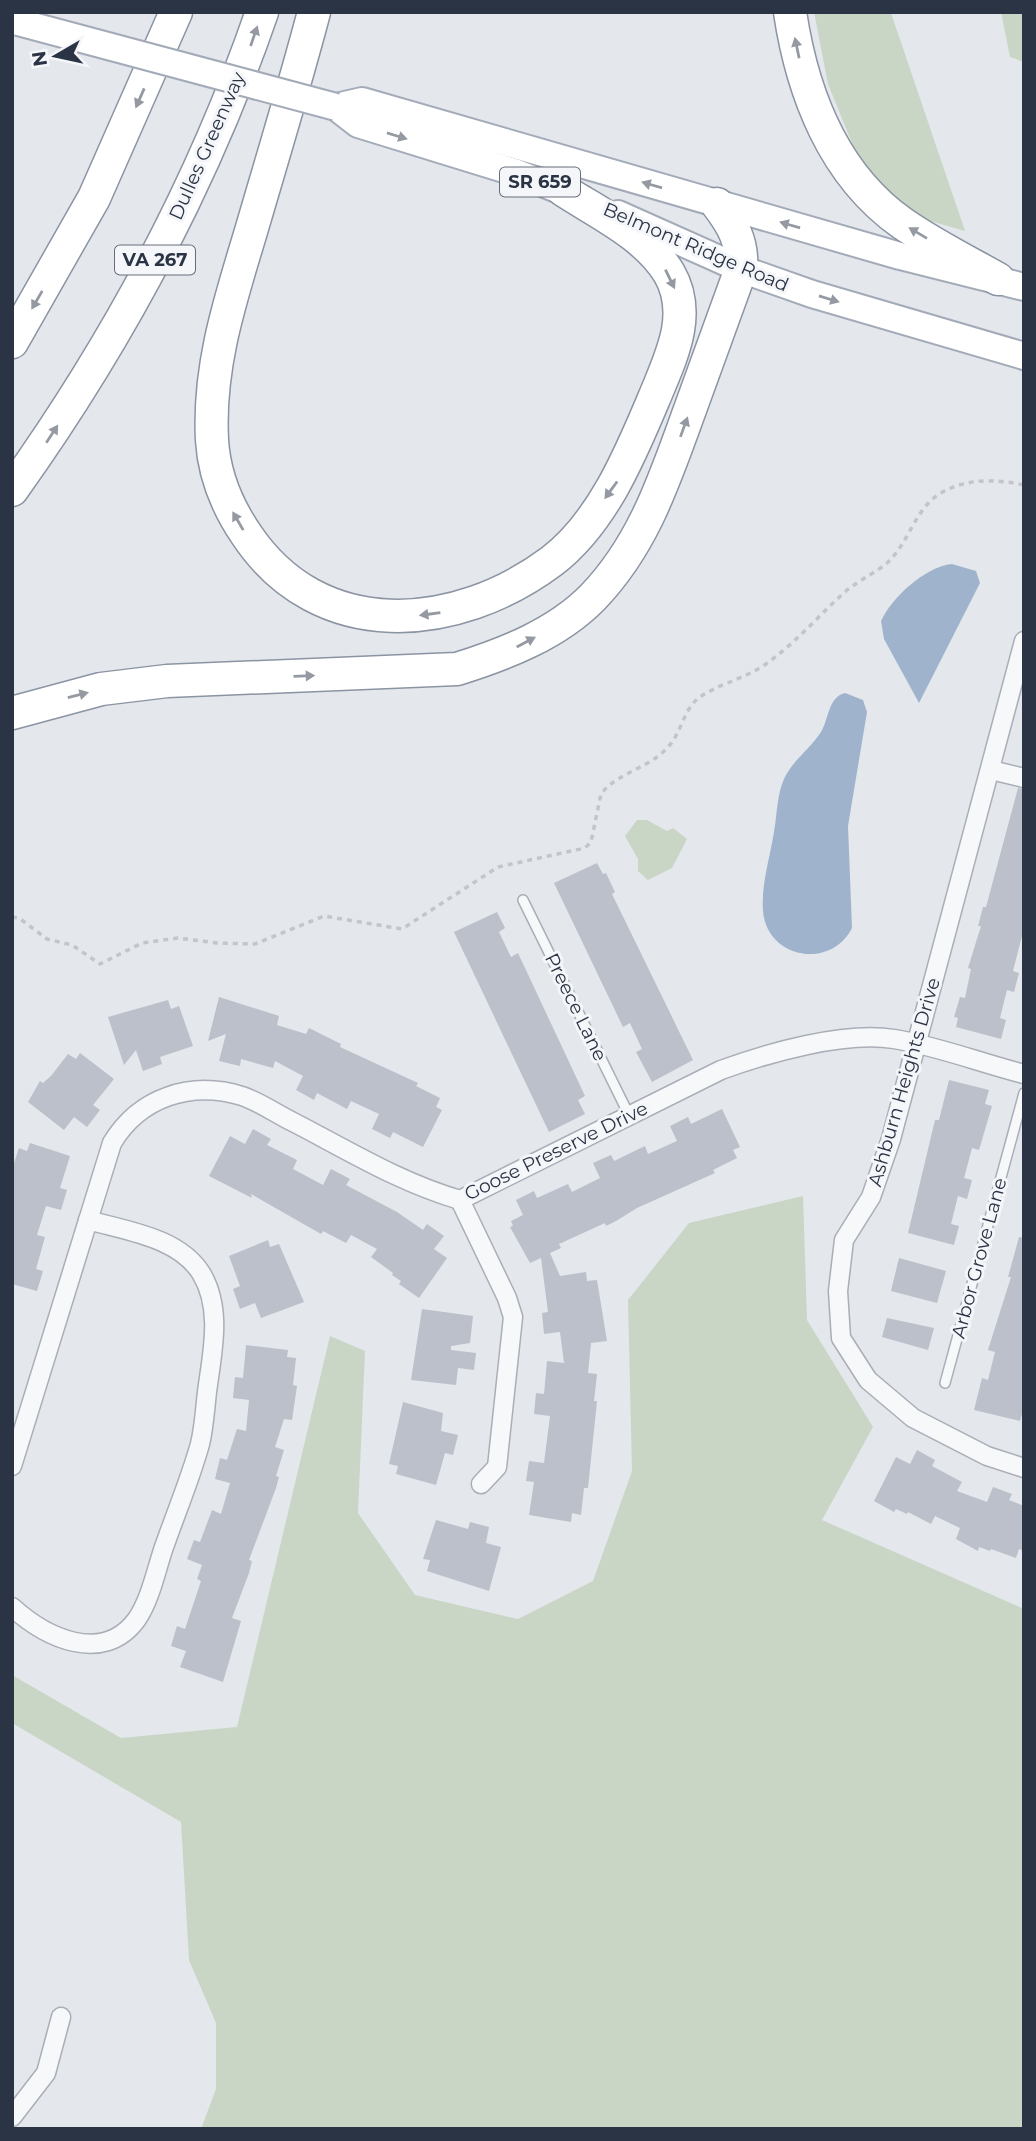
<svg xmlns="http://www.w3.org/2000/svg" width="1036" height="2141" font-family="Montserrat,sans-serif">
<rect width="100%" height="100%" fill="#e4e7ec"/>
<g fill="#c9d6c5">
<path d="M814 12 891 13 965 231 906 214 860 163 828 84Z"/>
<path d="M1001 12H1024V62L1010 57Z"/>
<path d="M637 820H647L667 831 673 828 687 839 672 868 648 880 638 871V859L625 836Z"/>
<path d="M803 1196 807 1320 873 1427 822 1520 1024 1609V2129H201L216 2089V2023L189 1960 181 1822 12 1723V1675L121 1738 237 1727 330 1336 365 1351 358 1513 415 1595 518 1619 593 1581 632 1471 628 1300 689 1223Z"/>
</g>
<g fill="#9fb4cc">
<path d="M952 564 976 571 980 583 919 703 884 639 881 621C892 597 925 567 952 564Z"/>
<path d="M845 693 863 700 867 712 848 826 852 928C831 970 767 959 763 911 761 885 770 857 774 832 777 815 777 794 784 779 792 761 810 749 821 732 829 719 828 697 845 693Z"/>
</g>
<g fill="#bbc0ca">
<path d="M1018 788 1024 789V928L1013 971 1019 973 1014 992 1007 990 1000 1018 1006 1020 1001 1039 956 1027 958 1018 954 1017 960 997 965 998 971 969 968 968 981 926H978L983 907H986Z"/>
<path d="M597 863 603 874 606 873 615 892 612 894 693 1060 652 1082 636 1052 642 1049 630 1023 623 1027 554 883Z"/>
<path d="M497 912 505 928 499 932 511 957 518 953 585 1096 578 1100 585 1114 549 1132 454 932Z"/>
<path d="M219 997 279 1016 277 1025 306 1034 309 1028 341 1044 340 1047 418 1083 416 1086 440 1098 436 1107 442 1110 423 1147 393 1132 390 1138 372 1129 379 1114 351 1101 347 1109 317 1093 314 1100 296 1090 303 1076 275 1061 273 1068 241 1059 240 1066 219 1061 226 1034 208 1041Z"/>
<path d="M168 1000 171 1009 179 1006 193 1046 160 1057 162 1064 143 1071 136 1050 124 1065 108 1017Z"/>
<path d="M80 1053 114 1079 93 1105 100 1110 87 1127 74 1117 64 1130 28 1102 40 1081 43 1083 51 1076 68 1054 76 1059Z"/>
<path d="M949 1080 989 1090 985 1104 992 1106 979 1150 972 1148 964 1178 972 1180 967 1199 958 1196 951 1224 959 1226 954 1245 908 1233 935 1120H939Z"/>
<path d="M722 1109 740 1147 733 1150 737 1158 713 1170 715 1173 637 1208 616 1221 606 1226 605 1223 559 1244 561 1248 550 1253 560 1276 586 1272 587 1281 597 1280 607 1341 591 1343 588 1373 597 1374 594 1401H597L588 1488H584L581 1515 572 1513 571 1522 529 1515 534 1482 526 1481 529 1461 544 1463 550 1416 534 1414 536 1393 544 1394 547 1361 564 1363 560 1332 544 1334 542 1313 548 1312 541 1258 530 1263 510 1227 513 1226 511 1221 523 1215 516 1200 534 1191 537 1198 568 1184 572 1192 600 1178 593 1163 611 1155 614 1161 645 1146 648 1154 677 1141 670 1126 688 1117 691 1124Z"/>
<path d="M253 1129 271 1139 267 1145 297 1160 293 1169 323 1185 331 1169 350 1179 346 1185 397 1212 423 1230 427 1224 444 1236 434 1249 447 1258 419 1298 399 1284 401 1281 392 1275 393 1273 371 1257 377 1249 351 1235 346 1243 323 1231 321 1234 251 1194 252 1198 209 1176 230 1136 245 1144Z"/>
<path d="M30 1143 70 1156 60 1188 67 1190 61 1210 46 1206 37 1235 45 1237 36 1269 43 1271 37 1291 12 1284V1169L19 1148 27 1151Z"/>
<path d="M1019 1237 1024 1238V1407L1020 1421 974 1410 982 1378 988 1380 995 1352 988 1350 1011 1277H1008Z"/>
<path d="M268 1240 270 1247 279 1244 304 1302 261 1318 255 1303 240 1309 233 1289 240 1286 229 1256Z"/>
<path d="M899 1258 946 1271 937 1303 891 1291Z"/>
<path d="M422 1309 473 1316 470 1343 451 1346V1350L476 1353 474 1370 458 1368 456 1385 411 1380Z"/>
<path d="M887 1318 934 1328 928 1350 882 1337Z"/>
<path d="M246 1345 288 1350 287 1357 296 1358 293 1385 297 1386 292 1420 284 1419 275 1447 284 1450 276 1476 279 1477 276 1488 249 1560 252 1561 249 1573 232 1618 241 1621 223 1682 180 1667 186 1651 171 1646 177 1626 185 1629 201 1581 197 1579 202 1565 187 1559 194 1540 200 1542 212 1510 221 1514 230 1483 215 1479 220 1458 227 1460 237 1429 246 1431 249 1400 233 1398 235 1377 243 1378Z"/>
<path d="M403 1402 443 1413 441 1431 458 1435 453 1455 445 1453 436 1485 396 1474 398 1466 389 1464Z"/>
<path d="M917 1450 935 1460 932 1466 962 1482 957 1491 987 1502 993 1487 1012 1494 1009 1500 1024 1506V1551L1019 1549 1016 1558 991 1549 990 1551 979 1547 978 1551 956 1539 960 1528 935 1516 931 1524 908 1512 907 1514 896 1509 894 1512 874 1501 896 1457 910 1464Z"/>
<path d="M436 1520 468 1529 470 1522 489 1527 486 1543 501 1547 489 1591 427 1571 430 1560 423 1559Z"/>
</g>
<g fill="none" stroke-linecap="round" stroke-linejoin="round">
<defs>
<g id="lane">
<path d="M523 900 629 1115"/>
<path d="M945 1383 1024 1093"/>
</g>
<g id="street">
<path d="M1024 641 891 1139 871 1197 844 1240 838 1291 841 1338 868 1380 913 1418 987 1456 1024 1468"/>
<path d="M991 770 1024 778"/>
<path d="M460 1200 507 1298 513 1317 497 1467 481 1484"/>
<path d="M12 1466 112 1143C139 1098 190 1080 242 1096 260 1102 278 1115 295 1123 349 1151 401 1183 460 1200L721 1070C768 1053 844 1031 894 1039 937 1046 981 1063 1024 1074"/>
<path d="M12 1607C45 1637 103 1666 137 1619 150 1600 156 1571 163 1550 175 1515 190 1480 200 1444 204 1428 205 1409 207 1392 212 1353 223 1309 201 1273 178 1237 126 1231 88 1220"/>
<path d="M12 2117 46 2073 61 2017"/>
</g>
<g id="primary">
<path d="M336 107 358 124 517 173 582 199"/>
<path d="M336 107 362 101 900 256 1024 287"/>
<path d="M618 214 741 269 812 294 1024 356"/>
</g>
<g id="highway">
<path d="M314 12C295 84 273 156 252 228 231 298 208 365 212 440 214 474 227 506 246 534 319 644 456 633 552 561 603 522 631 453 655 396 671 357 693 314 669 273 646 235 598 213 563 190"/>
<path d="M790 12C802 92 833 174 902 223 932 244 966 261 998 279"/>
<path d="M12 342 94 198 176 12"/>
<path d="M12 490C117 343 203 183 262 12"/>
<path d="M12 713 101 689 167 681 457 669C505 654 557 634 593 597 643 545 664 481 688 415 706 366 723 318 741 269 743 242 733 225 717 204"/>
</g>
</defs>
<use href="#lane" stroke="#a9aeb7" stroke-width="12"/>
<use href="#street" stroke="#a9aeb7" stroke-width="21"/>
<use href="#primary" stroke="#a3abb8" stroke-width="30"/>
<use href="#highway" stroke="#8b94a3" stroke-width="35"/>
<path stroke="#c2c5cb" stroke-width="3.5" stroke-dasharray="5 5" stroke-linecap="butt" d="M12 917 19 918 47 939 72 945 100 964 142 943 178 938 217 943 255 944 324 916 402 929 498 867 585 848 591 842 601 794 607 787C626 771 653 765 669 746 682 731 684 708 700 697 719 684 743 679 763 666 794 645 818 616 846 591 858 581 873 574 886 564 909 544 914 509 941 493 966 478 996 479 1024 485"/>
<use href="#lane" stroke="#f7f8fa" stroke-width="9"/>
<use href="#street" stroke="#f7f8fa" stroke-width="18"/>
<use href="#primary" stroke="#fff" stroke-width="26"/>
<use href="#highway" stroke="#fff" stroke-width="32"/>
<defs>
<path id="primary-bridge" d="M18 22 336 107"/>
</defs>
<use href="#primary-bridge" stroke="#a3abb8" stroke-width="30" stroke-linecap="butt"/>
<use href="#primary-bridge" stroke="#fff" stroke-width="26"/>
</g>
<defs><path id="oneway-solid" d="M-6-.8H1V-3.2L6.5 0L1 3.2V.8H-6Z" transform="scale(1.75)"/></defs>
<g fill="#959aa2">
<use href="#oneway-solid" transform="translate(254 36) rotate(-71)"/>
<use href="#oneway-solid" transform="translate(797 48) rotate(-102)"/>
<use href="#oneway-solid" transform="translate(140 98) rotate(114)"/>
<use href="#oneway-solid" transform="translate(397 136) rotate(17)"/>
<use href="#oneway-solid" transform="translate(652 185) rotate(-164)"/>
<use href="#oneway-solid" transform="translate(790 225) rotate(-164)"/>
<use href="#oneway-solid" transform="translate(918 233) rotate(-149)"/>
<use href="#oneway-solid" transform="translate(670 279) rotate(64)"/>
<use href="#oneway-solid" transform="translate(829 299) rotate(17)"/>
<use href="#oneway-solid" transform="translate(37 300) rotate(120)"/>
<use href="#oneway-solid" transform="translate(684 427) rotate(-70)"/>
<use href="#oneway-solid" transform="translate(52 434) rotate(-57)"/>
<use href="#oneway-solid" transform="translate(611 490) rotate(126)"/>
<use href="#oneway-solid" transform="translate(238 521) rotate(-120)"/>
<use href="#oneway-solid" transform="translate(430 614) rotate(172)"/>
<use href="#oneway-solid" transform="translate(526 642) rotate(-28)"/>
<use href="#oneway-solid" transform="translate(304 676) rotate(-2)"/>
<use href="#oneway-solid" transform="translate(78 695) rotate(-14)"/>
</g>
<g text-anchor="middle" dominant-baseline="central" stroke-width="6" stroke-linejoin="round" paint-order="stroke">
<g fill="#f4f6f9" stroke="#676e7b" stroke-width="2">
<rect x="500" y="167.5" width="80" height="29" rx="5"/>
<rect x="115" y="245.5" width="80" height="29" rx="5"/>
</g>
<g font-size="18" font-weight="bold" fill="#2b3445">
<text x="540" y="182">SR 659</text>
<text x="155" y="260">VA 267</text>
</g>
<g font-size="19" fill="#2b3445" stroke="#f4f6f9">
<text transform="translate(207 146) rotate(-66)">Dulles Greenway</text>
<text transform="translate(696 247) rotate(23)">Belmont Ridge Road</text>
<text transform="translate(576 1007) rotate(64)">Preece Lane</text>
<text transform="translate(904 1082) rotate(-74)">Ashburn Heights Drive</text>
<text transform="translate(556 1151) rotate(-26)">Goose Preserve Drive</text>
<text transform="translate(979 1258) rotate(-75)">Arbor Grove Lane</text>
</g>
</g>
<rect width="1036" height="2141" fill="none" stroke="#2b3445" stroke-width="28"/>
<g transform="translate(56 56) rotate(261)" stroke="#f4f6f9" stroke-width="5" paint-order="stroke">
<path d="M0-5L12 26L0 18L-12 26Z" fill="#2b3445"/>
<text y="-10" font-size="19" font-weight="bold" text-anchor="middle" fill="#2b3445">N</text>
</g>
</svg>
